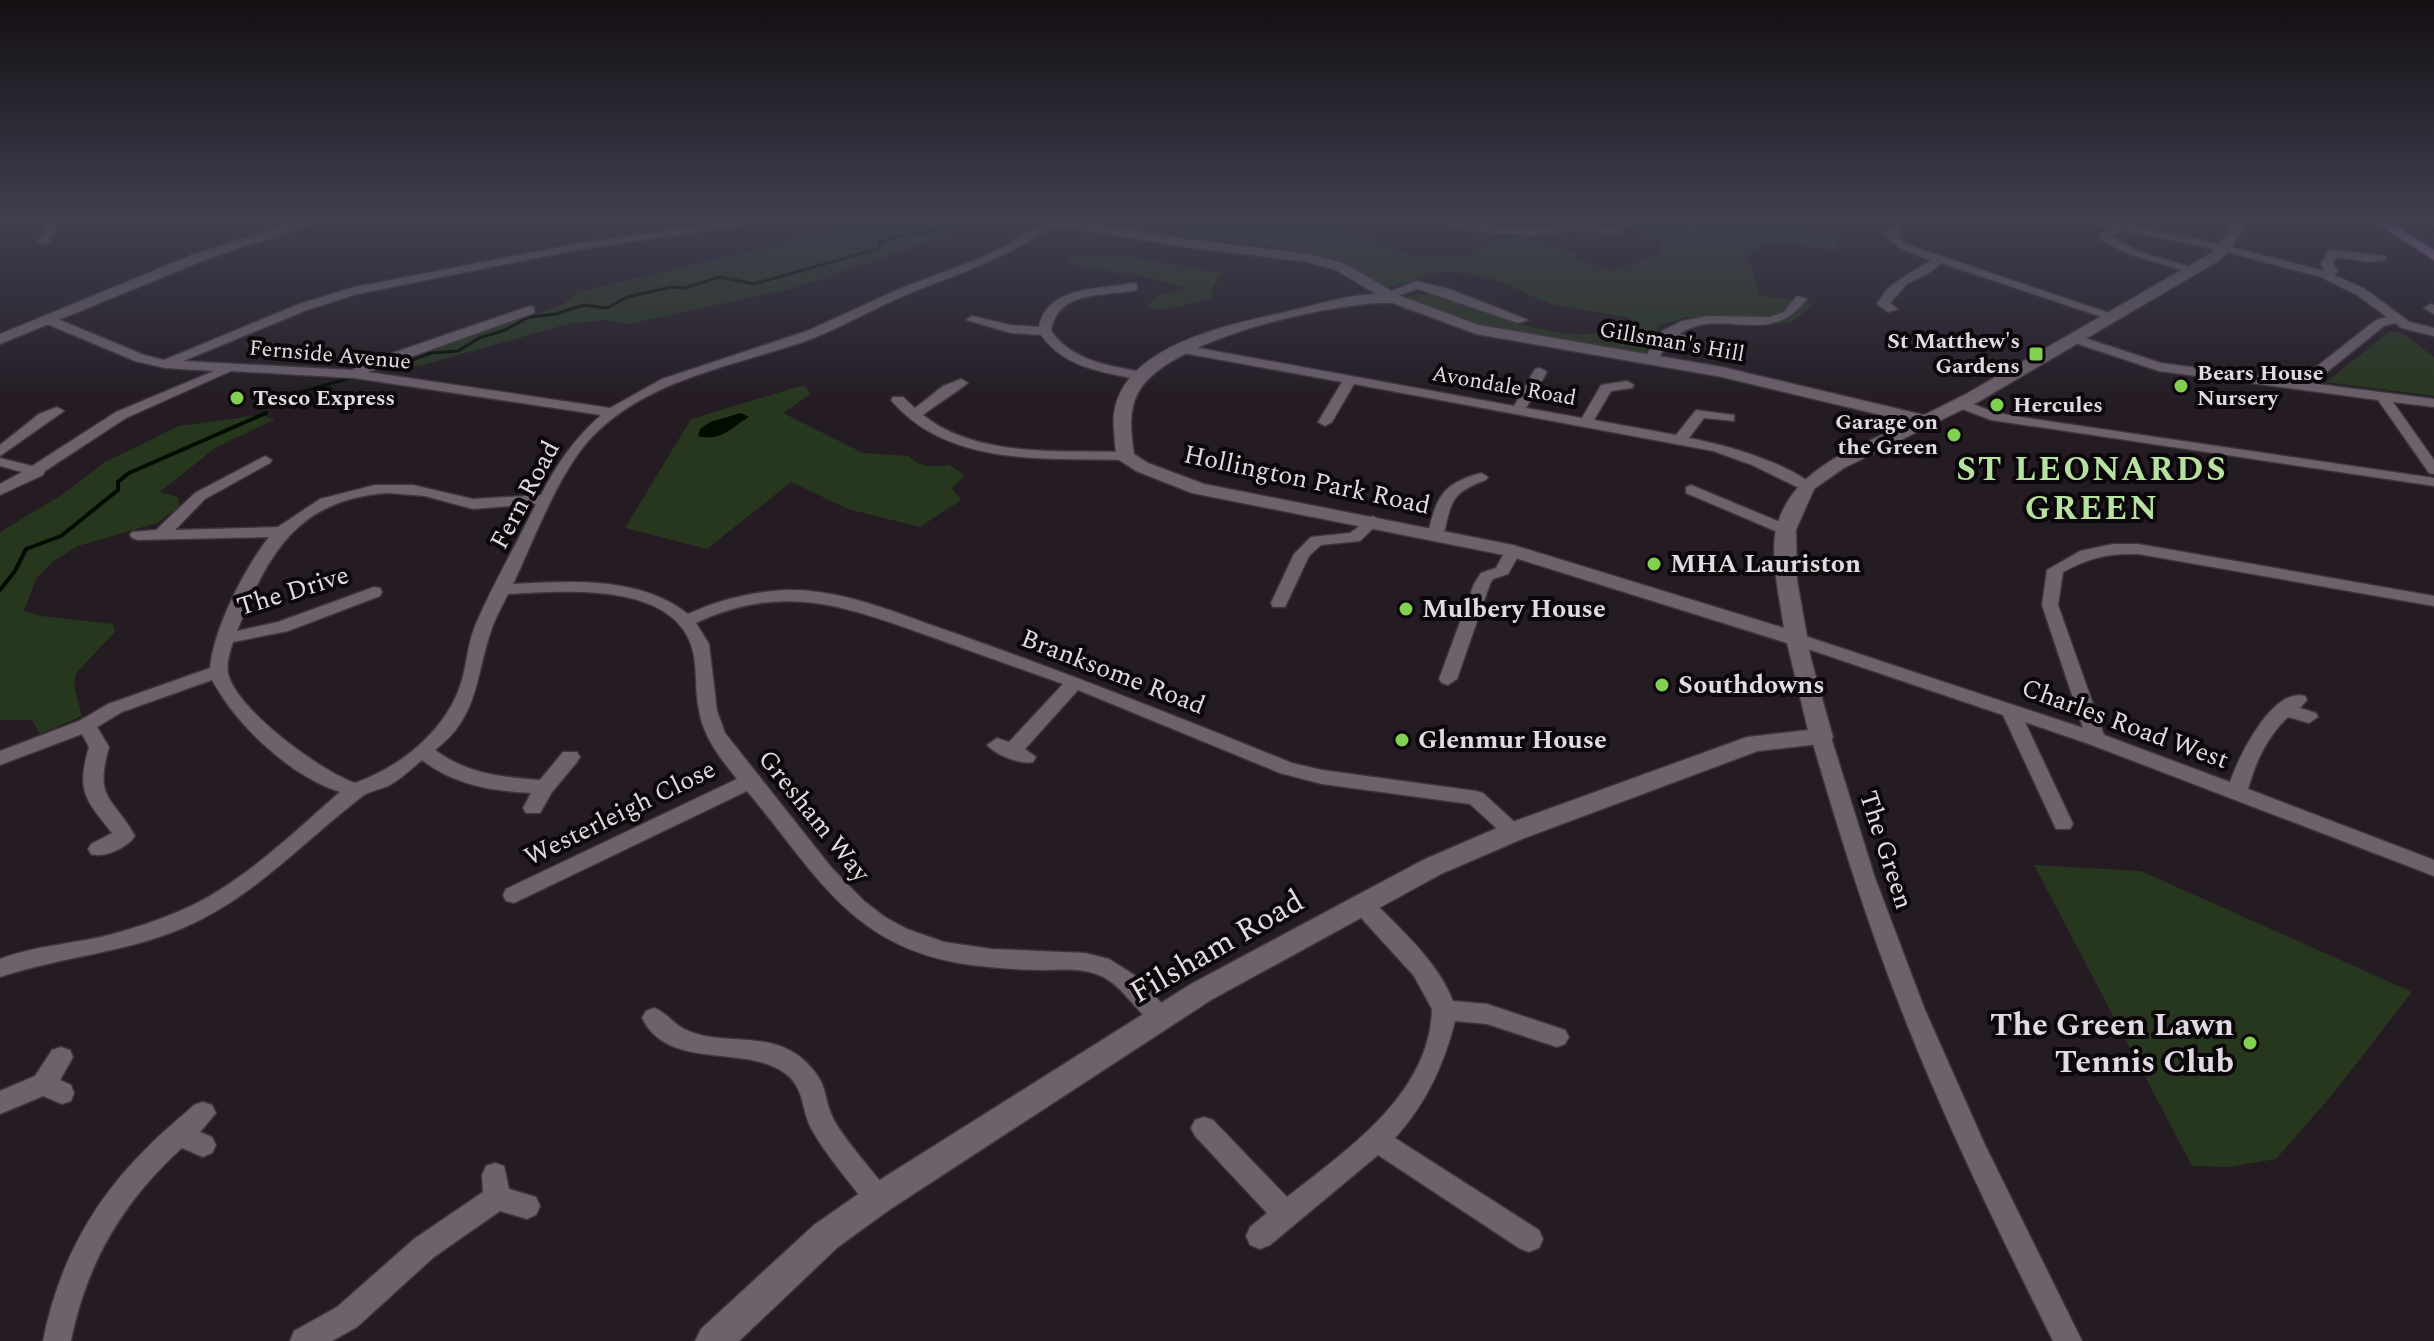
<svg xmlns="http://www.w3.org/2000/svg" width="2434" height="1341" font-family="Spectral,serif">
<rect width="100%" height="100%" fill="#241b23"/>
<g fill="#27371e">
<path d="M884 219H984L929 242 799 287 629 324 606 320 572 323 419 366 386 365 562 305 578 292Z"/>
<path d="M1695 219 1790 224 1838 240 1836 251 1769 241 1747 256 1760 295 1814 304 1790 323 1758 324 1686 317 1660 325 1645 353 1634 357 1467 327 1402 310 1399 298C1432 291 1455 292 1483 313 1530 326 1589 349 1634 321L1626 317 1554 305 1491 278 1454 272H1441L1382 290C1373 283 1363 273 1352 268 1303 244 1229 243 1174 235L1186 227 1220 223 1322 227 1360 236 1413 256 1469 255 1488 243 1515 236 1575 253 1577 260 1615 271 1659 253 1661 237 1630 228 1631 224 1691 226Z"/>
<path d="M1076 255 1125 256 1223 273 1214 285 1211 298 1165 310 1146 308 1159 295 1189 289 1149 278 1065 264Z"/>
<path d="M2390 331 2404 334 2434 357V396L2326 382Z"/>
<path d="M804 385 811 394 783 413 863 453 908 456C920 468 932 467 949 465L965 475 952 488 961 500 920 527 848 509 791 482 707 549 625 528 691 419Z"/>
<path d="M260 415 275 419 215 448 160 492 178 497 179 507 157 523 78 546 52 562 36 579 24 611 41 616 113 624 115 632 76 673 74 686 82 716 40 734 32 720H0V532L63 494 105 462 179 426Z"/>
<path d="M2034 865 2141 871 2412 992 2332 1095 2276 1159 2229 1167 2192 1166Z"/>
</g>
<path fill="#010d00" d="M741 413 749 417C730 428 722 442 698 436L700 429 710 422Z"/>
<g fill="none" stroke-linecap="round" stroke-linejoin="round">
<g stroke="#010d00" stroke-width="3">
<path d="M401 364 431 353 458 351 479 338 505 330 529 317 556 314 584 305 607 308 627 297 671 287 684 288 720 277 754 284 877 249 881 246 879 243 899 236 938 231 942 224 955 219"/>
<path d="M262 406 275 399 351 378"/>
</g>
<g stroke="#010d00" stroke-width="4">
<path d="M260 408 265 404"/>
<path d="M0 590 15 571 26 549 61 536 118 490V482L129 473 266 413"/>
</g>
<defs>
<g id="minor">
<path d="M53 219H63L48 243H40L38 241Z"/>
<path d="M742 219H766L761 222 576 250 357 294 307 310 183 361 352 370 366 362 530 306 534 307V313L368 372 610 408 662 379 807 331 899 289 976 260 1013 242 1047 219H1055V223C1010 258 959 273 908 294 872 309 839 329 803 342 729 367 645 380 590 439 557 476 535 538 513 584 571 581 640 576 688 614 718 600 754 591 788 590 846 589 903 616 957 634 1070 674 1181 718 1292 763L1322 770 1476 791 1483 793 1520 827 1523 832 1520 837H1506L1470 804 1322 784 1280 773 1078 690 1025 749 1036 757 1033 762C1020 765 996 755 987 745L997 738 1009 742 1063 684C1018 668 973 652 929 636 844 606 784 582 696 623L709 644 717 711 725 733 831 867 864 901 885 917 907 929 944 942 992 949 1085 953 1109 959 1139 978 1174 1017 1170 1024C1164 1026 1159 1028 1153 1023 1132 1008 1121 981 1093 973 1077 968 1060 970 1044 970 1020 970 995 968 971 965 851 949 817 874 747 791L514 903 506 901 503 895 506 889 737 779C721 759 703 737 699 710 695 692 697 674 694 656 681 580 564 591 508 594 503 605 496 616 492 628 475 675 480 716 435 750 467 774 501 777 540 780L563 752H577L580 757 577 762 552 792 540 813H526L523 808 531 793C492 791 454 785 422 760 411 769 400 780 388 786 379 790 368 791 360 798 301 844 253 898 183 928 124 953 60 957 0 977V959C39 944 80 944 120 932 154 922 191 909 221 889 264 862 302 825 340 792 290 776 237 726 212 680L122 712 97 727 109 747C94 800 112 795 135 836 128 847 104 859 91 854L88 849 91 844 112 833C85 798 76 792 89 747L82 734 0 765V751L79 721 108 704 210 668C214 628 244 569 269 537L138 540 132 538 130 535 132 532 156 530 195 493 265 456 272 460 270 463 205 499 175 530 278 527 320 499 375 485H413L473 499 541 495C557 463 575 438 601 415L354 378 231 371 126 418 45 471 43 475 0 495V484L22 472 0 466V458L32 466 116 412 214 371 165 368 135 361 47 324V318H55L144 355 164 360 299 304 355 287 576 244ZM388 493 425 496 473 509 536 504C516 545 493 584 475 626 468 643 467 662 462 680 448 729 402 766 355 783 322 772 235 709 228 673 226 663 230 652 233 642L288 631 380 596 382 592 380 588 374 587 278 622 237 631C268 554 297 499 388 493Z"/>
<path d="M1143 219H1155L1132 236H1124V232Z"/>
<path d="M1424 219H1441L1507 228 1538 229 1570 224 1616 227 1623 219H1634L1619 233 1570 230 1538 235 1507 234 1464 230Z"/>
<path d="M1672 219H1692L1698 222 1693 225Z"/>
<path d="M1763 219H1829L1830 220 1825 223 1768 222Z"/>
<path d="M1899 219H1909L1896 235 1905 244 2121 317 2111 320 1941 263 1932 271 1907 284 1890 303 1898 309 1888 312 1877 304 1887 289 1899 280 1931 260C1913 254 1898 250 1884 235Z"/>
<path d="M2078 219 2121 223 2224 245 2324 271 2321 264 2328 251 2332 250 2386 256V260L2368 262 2336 257 2333 264 2338 271 2334 275 2365 289 2410 322 2434 328V336L2402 328 2395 323 2384 326 2318 379 2317 384 2434 399V407L2393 402 2434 460V474L2429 473 2378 400 2159 371 2072 342V336L2076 335 2161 363 2304 382 2306 375 2376 320 2387 317 2357 295 2321 277 2223 251 2122 230 2112 237 2138 251 2199 270 2193 273 2130 255 2100 239V235L2111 228Z"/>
<path d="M2420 219H2434V225Z"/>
<path d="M1417 281 1452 290 1528 320 1518 323 1418 289 1387 299 1381 295Z"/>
<path d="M1133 283 1137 284V290C1104 297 1058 289 1051 331 1074 363 1111 365 1146 373L1148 376 1141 380C1103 372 1064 368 1041 335L1011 333 966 320 972 316 1011 325 1039 327C1047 285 1100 290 1133 283Z"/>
<path d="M1797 296 1807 299C1768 350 1724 305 1679 334L1697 339V345L1671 339 1655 363 1643 360 1662 331 1682 321 1708 316 1770 317 1784 312Z"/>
<path d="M2430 304 2434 305V314L2424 308Z"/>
<path d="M1188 346 1514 406 1535 369 1540 368 1547 372 1526 408 1582 418 1601 385 1627 381 1634 385 1632 388 1611 391 1594 420 1676 435 1696 410 1734 415V421L1704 418 1689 438C1723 444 1789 463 1814 486L1806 491 1801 489 1752 465 1713 451 1354 384 1332 422 1325 426 1318 422 1342 382 1183 353V347Z"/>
<path d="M961 379 968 383C954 394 937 404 923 415 977 458 1060 450 1125 452L1132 456 1125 460C1046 458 947 467 891 400L893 397H903L915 408 943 386Z"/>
<path d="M1962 400 1994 412 2014 416 2434 478V486L1991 420 1957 407 1955 404Z"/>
<path d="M57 407 64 411 0 456V445L39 414Z"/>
<path d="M1481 473 1488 477 1486 480C1453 492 1451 500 1444 534L1442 537H1430L1428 534C1436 497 1443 483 1481 473Z"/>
<path d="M1691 485 1792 527 1794 530 1792 533H1780L1686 493V487Z"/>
<path d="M1373 516 1381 521 1360 541 1321 545 1309 556 1285 607H1273L1271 603 1294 554 1311 537 1350 533Z"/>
<path d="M2113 544H2138L2434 596V606L2138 554C2108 553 2089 558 2063 572L2058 605 2104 735 2230 782C2238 758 2272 687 2305 696L2307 700 2300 708 2316 713 2318 717 2309 723 2288 717C2267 737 2256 761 2248 789L2434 860V876L2089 744 2025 722 2073 824 2070 829H2056L2003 715 1790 643 1787 639 1796 634 1802 635 2083 728 2042 605 2047 570 2080 551Z"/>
<path d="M1513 546 1521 551 1508 574 1493 579 1490 584 1457 679 1448 685 1442 683 1439 679 1474 584 1481 573 1496 568 1507 548Z"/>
<path d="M1821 731 1831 737 1875 878 1925 1010 1985 1145 2082 1341H2053C1999 1232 1945 1122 1901 1009 1866 920 1838 829 1811 737Z"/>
<path d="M1361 895 1369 897C1399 928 1437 960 1453 1001L1487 1004 1565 1030 1569 1037 1565 1044 1557 1047 1487 1024 1455 1021C1444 1065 1426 1104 1395 1138L1539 1230 1543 1239 1539 1248 1529 1252 1519 1248 1378 1155 1270 1245 1260 1249 1250 1245 1246 1236 1250 1227 1267 1213 1195 1136 1191 1128 1195 1120 1204 1117 1213 1120 1287 1197C1347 1150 1430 1094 1432 1009L1414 976 1353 909 1350 903 1353 897Z"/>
<path d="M654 1008C666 1012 673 1023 684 1029 722 1048 771 1028 806 1062 828 1084 822 1091 832 1116 841 1136 873 1171 887 1190L891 1199 887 1208 878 1212 869 1208C850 1182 826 1156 811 1128 801 1109 805 1089 786 1074 745 1043 669 1072 642 1018L646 1011Z"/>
<path d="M61 1047 70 1050 73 1057 60 1080 71 1085 74 1093 71 1101 62 1104 43 1096 0 1114V1091L35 1076 52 1050Z"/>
<path d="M203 1102 212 1105 216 1113 200 1132 212 1137 216 1145 212 1153 203 1157 182 1148C123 1201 86 1264 71 1341H43C58 1265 92 1201 148 1147 162 1132 179 1119 194 1105Z"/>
<path d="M495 1163 504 1166 509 1189 536 1197 540 1206 536 1215 527 1219 500 1211 434 1257 357 1327 332 1341H290L294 1331 337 1307 414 1239 483 1192 482 1175 486 1166Z"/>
</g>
<path id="tertiary" d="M1033 219H1061L1179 238 1309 254 1346 264 1400 296 1479 325 1722 367 1924 415 1966 394 2208 255 2219 245 2237 219H2250L2229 251 2218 261 1978 402 1844 468 1814 489 1796 530 1797 580 1811 659 1833 737 1829 743 1758 751 1522 839 1441 874 1211 1000 889 1210 838 1247 739 1341H695L701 1329 814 1225 867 1188 1191 984 1423 860 1504 825 1747 737 1808 730 1787 643 1509 556 1192 493 1136 471 1119 460C1114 451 1115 440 1114 430 1106 348 1228 325 1286 312 1316 305 1345 295 1376 294L1336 270 1308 262 1179 246 1040 223ZM1381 303H1393L1476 334 1722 377 1910 422C1859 447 1790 467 1776 530 1770 558 1780 600 1784 628L1513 545 1204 484 1148 463 1134 454C1131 433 1128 412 1138 393 1165 340 1324 305 1381 303Z"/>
<path id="secondary" d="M305 219H326L202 261 0 344V334L192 255Z"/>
<path id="trunk" d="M2370 219H2385L2434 250V260Z"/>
</defs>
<use href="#minor" stroke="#3c353b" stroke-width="3"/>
<use href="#tertiary" stroke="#3c353b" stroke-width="3"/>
<use href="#secondary" stroke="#3c353b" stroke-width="3"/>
<use href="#trunk" stroke="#3c353b" stroke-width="3"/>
<use href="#minor" fill="#6d616b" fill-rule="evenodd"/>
<use href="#tertiary" fill="#6d616b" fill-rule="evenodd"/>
<use href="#secondary" fill="#6d616b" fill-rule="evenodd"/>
<use href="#trunk" fill="#ac7ca6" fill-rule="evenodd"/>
</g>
<linearGradient id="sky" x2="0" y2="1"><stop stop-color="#140f13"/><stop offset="0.54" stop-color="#3f3f50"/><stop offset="1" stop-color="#3f3f50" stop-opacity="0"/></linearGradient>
<rect width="2434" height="406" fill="url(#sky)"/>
<g fill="#81d050" stroke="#0b070a" stroke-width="3">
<rect x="2028" y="346" width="16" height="16" rx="4"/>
<circle cx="2181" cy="386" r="8"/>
<circle cx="237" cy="398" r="8"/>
<circle cx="1997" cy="405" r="8"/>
<circle cx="1954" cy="435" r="8"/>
<circle cx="1654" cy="564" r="8"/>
<circle cx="1406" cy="609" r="8"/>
<circle cx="1662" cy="685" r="8"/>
<circle cx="1402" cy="740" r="8"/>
<circle cx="2250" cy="1043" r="8"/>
</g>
<g text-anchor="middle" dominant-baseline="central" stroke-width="8" stroke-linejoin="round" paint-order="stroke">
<g font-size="22" font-weight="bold" fill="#e1dae0" stroke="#0b070a" text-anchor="start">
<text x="2020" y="341" text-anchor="end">St Matthew's<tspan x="2020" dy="25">Gardens</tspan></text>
<text x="2197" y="373">Bears House<tspan x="2197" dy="25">Nursery</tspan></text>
<text x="253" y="398">Tesco Express</text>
<text x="2013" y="405">Hercules</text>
<text x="1938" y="422" text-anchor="end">Garage on<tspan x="1938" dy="25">the Green</tspan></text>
</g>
<g font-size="22" fill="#e1dae0" stroke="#0b070a">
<text transform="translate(1672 342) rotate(10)">Gillsman's Hill</text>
<text transform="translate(330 355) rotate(5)">Fernside Avenue</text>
<text transform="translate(1504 386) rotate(10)">Avondale Road</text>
</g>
<g font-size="26" fill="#e1dae0" stroke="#0b070a">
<text transform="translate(1307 480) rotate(12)">Hollington Park Road</text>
<text transform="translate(525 495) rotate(-62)">Fern Road</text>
<text transform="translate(293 591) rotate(-17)">The Drive</text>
<text transform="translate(1113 672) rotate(21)">Branksome Road</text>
<text transform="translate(2125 724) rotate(20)">Charles Road West</text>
<text transform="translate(620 813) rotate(-26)">Westerleigh Close</text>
<text transform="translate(814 816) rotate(51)">Gresham Way</text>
<text transform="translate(1886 850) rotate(72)">The Green</text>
</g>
<g font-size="26" font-weight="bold" fill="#e1dae0" stroke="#0b070a" text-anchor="start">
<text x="1670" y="564">MHA Lauriston</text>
<text x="1422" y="609">Mulbery House</text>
<text x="1678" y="685">Southdowns</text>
<text x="1418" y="740">Glenmur House</text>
</g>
<g font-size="32" fill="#e1dae0" stroke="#0b070a">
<text transform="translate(1217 947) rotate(-30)">Filsham Road</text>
</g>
<g font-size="32" font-weight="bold" fill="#e1dae0" stroke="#0b070a" text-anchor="end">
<text x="2234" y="1025">The Green Lawn<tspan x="2234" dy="37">Tennis Club</tspan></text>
</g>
<g font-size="34" font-weight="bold" letter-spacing="2" fill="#b6e19f" stroke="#0b070a">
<text x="2092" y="470">ST LEONARDS<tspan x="2092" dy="39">GREEN</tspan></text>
</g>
</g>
</svg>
